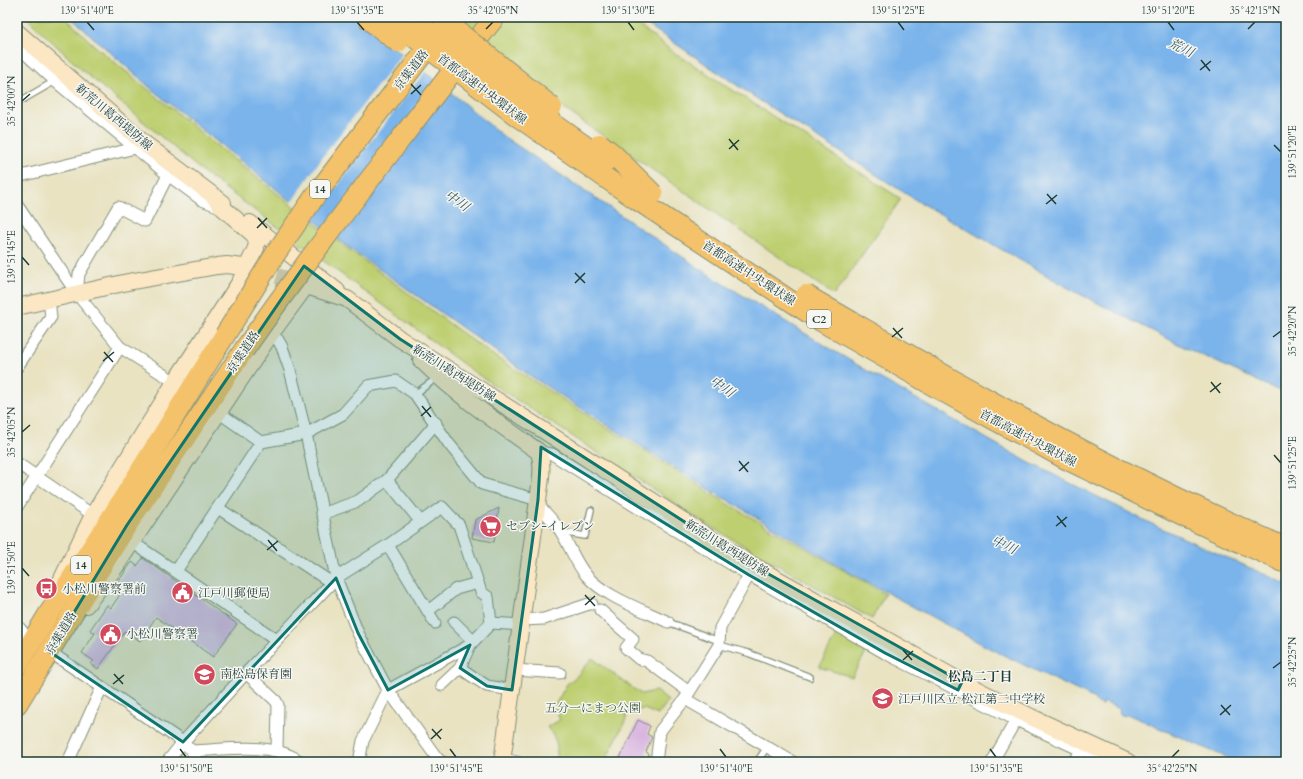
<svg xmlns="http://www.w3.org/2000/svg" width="1303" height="779" font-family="Cardo,'Noto Serif JP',serif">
<rect width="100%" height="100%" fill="#f6f6f2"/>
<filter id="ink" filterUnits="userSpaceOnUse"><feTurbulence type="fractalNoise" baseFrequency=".025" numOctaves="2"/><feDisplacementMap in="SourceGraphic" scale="8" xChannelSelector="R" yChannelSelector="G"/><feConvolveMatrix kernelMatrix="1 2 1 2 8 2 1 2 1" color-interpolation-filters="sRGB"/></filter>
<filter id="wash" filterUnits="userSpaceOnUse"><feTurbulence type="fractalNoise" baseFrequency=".012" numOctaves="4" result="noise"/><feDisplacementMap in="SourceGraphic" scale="16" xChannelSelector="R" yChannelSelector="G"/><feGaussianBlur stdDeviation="0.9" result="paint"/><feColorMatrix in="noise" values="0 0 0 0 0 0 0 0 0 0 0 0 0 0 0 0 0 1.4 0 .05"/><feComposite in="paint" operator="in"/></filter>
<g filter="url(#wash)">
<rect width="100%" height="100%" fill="#e9e3c2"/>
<g fill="#becf71" stroke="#6e8652">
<path d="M26 17H65L95 46 221 149 340 243 491 354 728 504 885 594 872 619 711 527 474 372 203 172 81 69Z"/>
<path d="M456 17H627L672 51 901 199 834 295 547 97Z"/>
<path d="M839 630 869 647 852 677 819 667Z"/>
<path d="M592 658 641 694 656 691 668 701 658 715 644 709 627 712 626 719 605 762H553C561 747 556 739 547 727L560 720 554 707 567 684 577 676Z"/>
</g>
<g fill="#7ab4eb" stroke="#4c7890">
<path d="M70 17H355L454 95 503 136 711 276 796 328 881 379 1028 462 1152 524 1286 584V762H1237L1127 714 1125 716 1120 714V713L1119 712 1120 709 1104 702 1102 705 1095 702V699L991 649 847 571 697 482 529 375 348 247 155 92Z"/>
<path d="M636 17H1286V394L1186 348 1072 290 919 202 762 102Z"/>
</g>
<path fill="#e9e3c2" d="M403 53 426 71 361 154 312 221 291 203 323 156Z"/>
<g id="blocks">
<g fill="#d9b5e0">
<path d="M499 508 494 542 472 538 475 520Z"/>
<path d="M143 558 237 624 213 657 156 617 140 641 125 631 98 669 91 664 94 661 82 653 95 633 90 630 107 605 111 608 121 593 115 589 120 583 118 582 132 562 137 566Z"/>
<path d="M638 720 650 726 647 734 652 737 646 752 649 754 646 762H618Z"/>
</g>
</g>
</g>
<g filter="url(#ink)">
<use href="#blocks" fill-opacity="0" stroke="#84907b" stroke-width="1"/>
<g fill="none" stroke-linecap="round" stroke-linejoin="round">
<path stroke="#c1c2a6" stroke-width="16" stroke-dasharray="16 8" stroke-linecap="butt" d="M254 269 303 284"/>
<defs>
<g id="lane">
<path d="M17 103 55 81"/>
<path d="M415 394 438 377"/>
<path d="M561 532 585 536 591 510"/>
<path d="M668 622 719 641"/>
<path d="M719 645 748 653 810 677"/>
<path d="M757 762 767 747"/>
</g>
<g id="street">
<path d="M17 46 55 81 168 175 202 200 223 208"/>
<path d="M17 177 135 148"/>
<path d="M17 205 77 294 120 347 175 382"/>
<path d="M77 294 79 274 118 207 145 221 168 175"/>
<path d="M270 335 278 340 282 347 290 370 306 434 336 578 358 633 388 690 437 758 442 762"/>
<path d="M17 367 51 317 49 300"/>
<path d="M218 412 261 442"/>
<path d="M539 452 552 454 638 508 749 575 885 653 1016 720 1107 762"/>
<path d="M17 463 93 515"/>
<path d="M387 480 420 521"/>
<path d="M538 504C545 513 555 522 561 532 570 546 575 562 586 575 603 596 643 610 668 622"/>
<path d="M17 507 120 347"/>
<path d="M218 508 332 583"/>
<path d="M322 514 358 501 387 480 436 423"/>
<path d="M132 542 277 640"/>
<path d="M388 545 435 623"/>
<path d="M176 571 261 442 306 434 343 414 368 386 396 381 415 394 449 444 482 484 538 500"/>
<path d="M600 610 633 639 626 648 639 659 647 661 689 692"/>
<path d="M428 611 456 589 478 583"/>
<path d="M522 620 544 619 589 604H592"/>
<path d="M454 622 473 641"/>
<path d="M491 623 521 625"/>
<path d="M17 625 31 642"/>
<path d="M50 652 183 742 192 751 197 762"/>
<path d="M460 668 487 686 512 690"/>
<path d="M514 670 560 673"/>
<path d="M246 673 276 701 278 705 277 750"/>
<path d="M685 699 793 762"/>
<path d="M192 751C225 750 274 741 301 762"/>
<path d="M503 759 517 762"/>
<path d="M68 762 102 687"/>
<path d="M167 762 183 742 246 673 336 578 388 545 442 507 459 525 481 592 488 597 491 623 470 645"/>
<path d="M359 762 363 741 388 690 470 645 460 668 442 685"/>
<path d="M656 762 660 731 685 699 719 645 720 628 749 575"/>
<path d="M992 762 1016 720"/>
<path d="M1074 762 1081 751"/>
</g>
<g id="secondary">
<path d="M17 32 145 144 223 203"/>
<path d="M250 223 337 291"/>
<path d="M303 285 347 299 400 339 484 392 747 562 962 682 1031 717 1128 762"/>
<path d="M17 307 128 282 217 266 227 265 251 268"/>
<path d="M421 360C457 395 498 423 539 452 544 467 540 484 538 500L502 762"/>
<path d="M56 591 93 515 175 382 240 282 256 248 257 241 254 235 223 208 215 198"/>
<path d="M86 605 114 569 270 335 306 286"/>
</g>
<g id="highway">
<path d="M463 58 495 17"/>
<path d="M17 666 48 615 113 515 225 335"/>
<path d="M17 704 127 525 244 350"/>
</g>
</defs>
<use href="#lane" stroke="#84907b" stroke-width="8"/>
<use href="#street" stroke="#84907b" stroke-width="13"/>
<use href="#secondary" stroke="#84907b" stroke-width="18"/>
<use href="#highway" stroke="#84907b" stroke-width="22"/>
<use href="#lane" stroke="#fff" stroke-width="5.5"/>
<use href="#street" stroke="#fff" stroke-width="11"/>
<use href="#secondary" stroke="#fbe7c3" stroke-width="16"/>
<use href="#highway" stroke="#f4c26a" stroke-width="20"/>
<defs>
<g id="highway-bridge">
<path d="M366 17 398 42"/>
<path d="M388 17 517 116 636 199 821 321 946 393 1064 458 1187 518 1286 563"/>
<path d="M442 17 462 35 552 107"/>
<path d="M420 25 526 104 606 161"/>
<path d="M600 144 613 154 653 194"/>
<path d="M806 295C834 312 863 328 892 345 1020 420 1150 488 1286 548"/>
<path d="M225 335 276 253 315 196 425 51"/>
<path d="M244 350C310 255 382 164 452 72"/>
</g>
</defs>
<use href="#highway-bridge" stroke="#84907b" stroke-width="22" stroke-linecap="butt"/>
<use href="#highway-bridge" stroke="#f4c26a" stroke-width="20"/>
</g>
</g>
<path fill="#0f766e" fill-opacity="0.2" stroke="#0f766e" stroke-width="3" stroke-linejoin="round" d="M304 266 400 339 747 562 962 682 958 690 885 653 749 575 541 447 538 500 512 690 487 686 460 668 470 645 388 690 358 633 336 578 183 742 50 652 127 525Z"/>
<path fill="none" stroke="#1f3d34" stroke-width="1.5" d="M87 22 94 30M357 22 364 30M628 22 634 30M898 22 904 30M1168 22 1174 30M486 29 493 22M1248 29 1255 22M1201 60 1210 71M1200 70 1211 61M411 84 421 95M411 94 421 85M22 101 30 94M729 139 738 150M1274 145 1281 152M729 149 739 140M1047 194 1056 204M1046 204 1057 195M258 218 267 228M257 228 267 218M22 257 29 265M575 273 585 283M575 283 585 273M893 328 902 338M892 337 903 328M1273 337 1281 331M104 352 113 362M103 361 114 352M1211 382 1220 393M1210 392 1221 383M422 406 431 417M421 416 431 407M22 432 30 425M1274 455 1281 463M739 461 748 472M739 471 749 462M1057 516 1066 527M1056 526 1067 517M268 540 277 551M267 550 278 541M22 568 29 576M585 595 595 606M585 605 595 596M903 650 912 660M903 660 913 651M1273 668 1281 662M114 674 123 684M113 684 124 675M1221 705 1230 715M1220 715 1231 705M432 729 441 739M431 739 442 729M180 749 186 757M450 749 456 757M720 749 726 757M990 749 996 757M1172 757 1179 750"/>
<defs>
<symbol id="supermarket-disc" viewBox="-11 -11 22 22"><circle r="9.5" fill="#d1495b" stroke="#f6f6f2"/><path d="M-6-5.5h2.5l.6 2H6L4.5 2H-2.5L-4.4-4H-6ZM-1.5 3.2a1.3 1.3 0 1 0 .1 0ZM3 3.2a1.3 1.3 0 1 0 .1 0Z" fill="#fff"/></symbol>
<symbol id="bus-disc" viewBox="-11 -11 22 22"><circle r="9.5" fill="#d1495b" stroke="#f6f6f2"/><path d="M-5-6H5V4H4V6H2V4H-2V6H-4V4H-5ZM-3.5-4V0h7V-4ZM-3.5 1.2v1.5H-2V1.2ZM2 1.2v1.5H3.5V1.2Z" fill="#fff"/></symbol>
<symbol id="civic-disc" viewBox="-11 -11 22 22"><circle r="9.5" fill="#d1495b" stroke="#f6f6f2"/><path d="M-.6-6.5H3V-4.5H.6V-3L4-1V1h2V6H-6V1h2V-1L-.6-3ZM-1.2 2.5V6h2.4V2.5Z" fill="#fff"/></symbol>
<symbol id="school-disc" viewBox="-11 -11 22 22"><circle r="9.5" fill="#d1495b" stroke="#f6f6f2"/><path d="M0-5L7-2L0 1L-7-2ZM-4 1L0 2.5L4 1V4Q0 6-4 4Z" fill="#fff"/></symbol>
</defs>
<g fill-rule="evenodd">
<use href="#supermarket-disc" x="478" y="514" width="25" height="25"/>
<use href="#bus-disc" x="34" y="576" width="25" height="25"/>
<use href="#civic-disc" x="170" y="580" width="25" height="25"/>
<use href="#civic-disc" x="98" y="622" width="25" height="25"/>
<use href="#school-disc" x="192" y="662" width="25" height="25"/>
<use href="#school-disc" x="870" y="686" width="25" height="25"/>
</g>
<g text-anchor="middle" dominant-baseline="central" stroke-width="3" stroke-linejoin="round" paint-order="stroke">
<g fill="#f6f6f2" stroke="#60746d" stroke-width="1">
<rect x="310" y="180" width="20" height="18" rx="3"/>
<rect x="807" y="310" width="24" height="18" rx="3"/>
<rect x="71" y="556" width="20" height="18" rx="3"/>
</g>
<g font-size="11" font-weight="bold" fill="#1f3d34">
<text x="320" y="189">14</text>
<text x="819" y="319">C2</text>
<text x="81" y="565">14</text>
</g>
<g font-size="12" fill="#1f3d34" stroke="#f6f6f2">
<text transform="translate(411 70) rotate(-52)">京葉道路</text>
<text transform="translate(482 89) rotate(37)">首都高速中央環状線</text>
<text transform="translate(114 117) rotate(40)">新荒川葛西堤防線</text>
<text transform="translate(749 273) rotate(33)">首都高速中央環状線</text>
<text transform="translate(243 352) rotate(-56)">京葉道路</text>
<text transform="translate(454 373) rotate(32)">新荒川葛西堤防線</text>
<text transform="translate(1028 438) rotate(28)">首都高速中央環状線</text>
<text transform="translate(727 548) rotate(32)">新荒川葛西堤防線</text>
<text transform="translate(61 633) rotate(-59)">京葉道路</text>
</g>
<g font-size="12" fill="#1f3d34" stroke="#f6f6f2" text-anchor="start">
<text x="506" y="526">セブン-イレブン</text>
<text x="62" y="589">小松川警察署前</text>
<text x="198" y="593">江戸川郵便局</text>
<text x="126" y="634">小松川警察署</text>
<text x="220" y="674">南松島保育園</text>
<text x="898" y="699">江戸川区立 松江第二中学校</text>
</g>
<g font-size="12" fill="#3f5a40" stroke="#f6f6f2">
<text x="593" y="708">五分一にまつ公園</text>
</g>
<g font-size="13" font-style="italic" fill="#365b62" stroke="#f6f6f2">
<text transform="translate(1181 48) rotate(26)">荒川</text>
<text transform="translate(457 201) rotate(35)">中川</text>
<text transform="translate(722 387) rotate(35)">中川</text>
<text transform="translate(1004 545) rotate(26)">中川</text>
</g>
<g font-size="13" font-weight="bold" fill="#1f3d34" stroke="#f6f6f2">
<text x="980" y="677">松島二丁目</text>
</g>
</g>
<rect width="1303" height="779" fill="none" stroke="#f6f6f2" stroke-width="44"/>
<rect x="22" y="22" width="1259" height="735" fill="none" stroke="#1f3d34" stroke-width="1.5"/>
<g font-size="10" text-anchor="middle" fill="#1f3d34">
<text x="87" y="14">139°51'40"E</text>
<text x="357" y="14">139°51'35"E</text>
<text x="493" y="14">35°42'05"N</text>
<text x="628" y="14">139°51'30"E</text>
<text x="898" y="14">139°51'25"E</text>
<text x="1168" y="14">139°51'20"E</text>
<text x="1255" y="14">35°42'15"N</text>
<text transform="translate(11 101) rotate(-90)" y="4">35°42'00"N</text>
<text transform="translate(1292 152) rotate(-90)" y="4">139°51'20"E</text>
<text transform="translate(11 257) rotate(-90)" y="4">139°51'45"E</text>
<text transform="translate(1292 331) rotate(-90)" y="4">35°42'20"N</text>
<text transform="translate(11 432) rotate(-90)" y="4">35°42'05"N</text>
<text transform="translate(1292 463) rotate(-90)" y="4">139°51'25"E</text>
<text transform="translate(11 568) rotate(-90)" y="4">139°51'50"E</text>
<text transform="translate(1292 662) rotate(-90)" y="4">35°42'25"N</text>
<text x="186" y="772">139°51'50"E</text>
<text x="456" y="772">139°51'45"E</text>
<text x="726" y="772">139°51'40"E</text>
<text x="996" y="772">139°51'35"E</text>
<text x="1172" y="772">35°42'25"N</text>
</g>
</svg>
